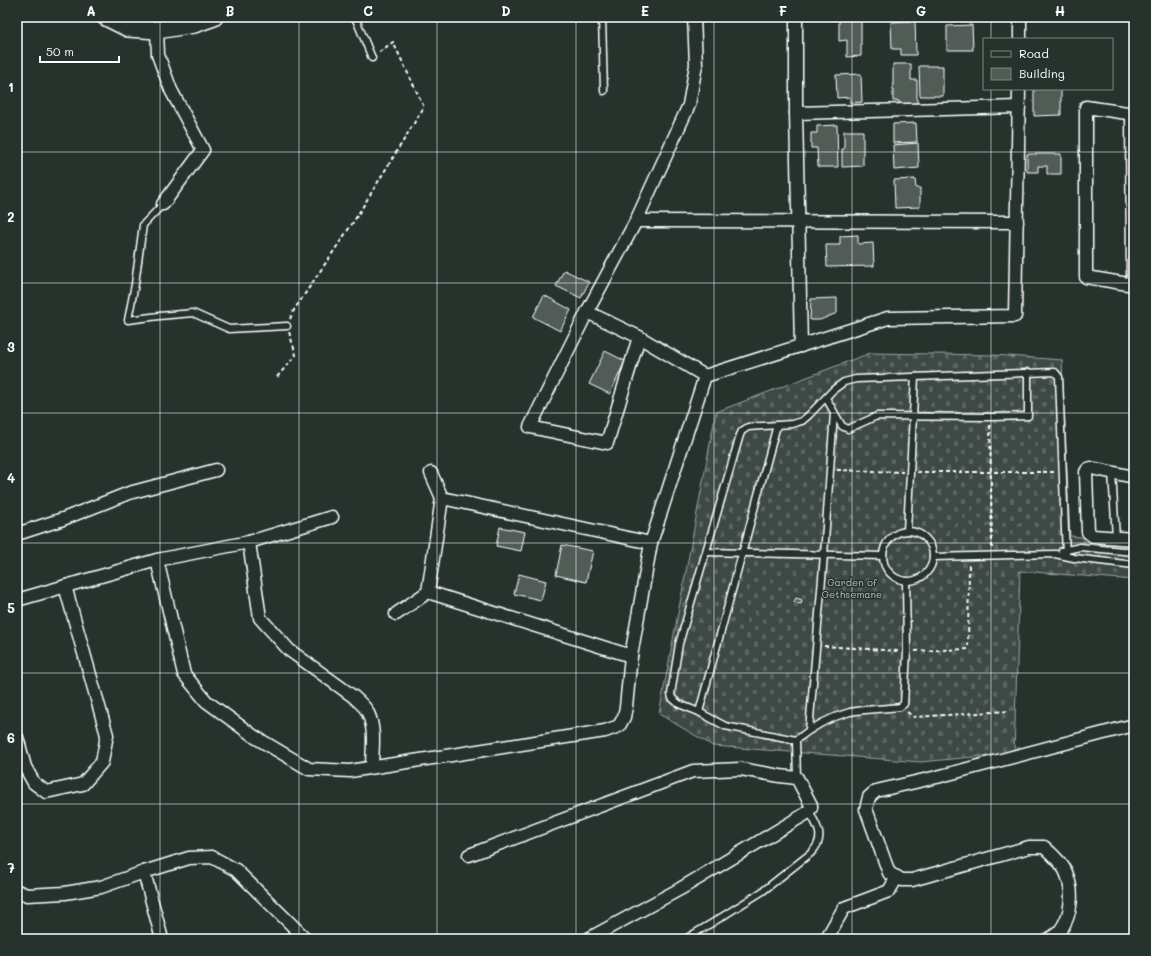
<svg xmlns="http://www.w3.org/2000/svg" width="1151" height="956" font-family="Mali,sans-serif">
<defs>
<pattern id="cemetery-stones" width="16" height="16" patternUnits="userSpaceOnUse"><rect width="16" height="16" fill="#3e4944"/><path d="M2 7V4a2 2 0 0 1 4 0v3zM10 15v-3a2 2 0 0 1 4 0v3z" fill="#5b6460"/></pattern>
</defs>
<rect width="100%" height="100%" fill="#26332d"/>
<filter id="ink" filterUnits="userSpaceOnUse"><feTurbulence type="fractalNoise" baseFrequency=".025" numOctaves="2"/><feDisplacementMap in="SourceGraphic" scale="8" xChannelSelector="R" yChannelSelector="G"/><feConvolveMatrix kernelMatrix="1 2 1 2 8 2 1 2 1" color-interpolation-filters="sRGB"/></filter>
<g filter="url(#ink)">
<path fill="url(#cemetery-stones)" stroke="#9ea4a2" d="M870 353 994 355 1062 360 1070 536 1134 542V580L1020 571 1014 753 921 762 713 746 659 714 716 412Z"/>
<g fill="#515c57" stroke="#fff">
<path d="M839 20H861V56L847 57V40L839 41Z"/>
<path d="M915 21 916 55H901V49H892L891 22Z"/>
<path d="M972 25 973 50H947V26Z"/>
<path d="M893 64H911V80H917V104H899V101H893Z"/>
<path d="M919 66H943V96H920Z"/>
<path d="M861 74 862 102 850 103V97L837 98 836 75Z"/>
<path d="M1034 89H1061V115L1034 116Z"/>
<path d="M916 123 917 142 893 143V124Z"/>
<path d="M837 125 838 167H818L817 148H811V133H817V126Z"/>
<path d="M844 131H863V166L842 167V149H844Z"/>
<path d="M918 143 919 168 894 170 893 145Z"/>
<path d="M1027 154H1061V174H1047V166H1038V172H1027Z"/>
<path d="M915 179 916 188H920V207L895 208 894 180Z"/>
<path d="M858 235V244L873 243 874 266 827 267 826 245H840V236Z"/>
<path d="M564 270 589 282 581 298 556 286Z"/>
<path d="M544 295 571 310 560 331 533 317Z"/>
<path d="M837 298V313L820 320H810L811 299Z"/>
<path d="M605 351 625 361 610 394 589 384Z"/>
<path d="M500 527 525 532 521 551 496 546Z"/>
<path d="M562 545 593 551 586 582 556 575Z"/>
<path d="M519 574 546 581 541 600 514 594Z"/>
<path d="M796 598 802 600 801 604 794 602Z"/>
</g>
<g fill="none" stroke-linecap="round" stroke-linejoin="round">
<defs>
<g id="lane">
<path d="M355 17 372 58"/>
<path d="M602 17 604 91"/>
<path d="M163 204 143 225 135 284 128 320 159 316 193 313 229 329 287 326"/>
<path d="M826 398 842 426 848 429 877 416 990 417 1028 416V372"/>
<path d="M1112 472 1116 538"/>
<path d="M907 531 915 377"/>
<circle cx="908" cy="556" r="25"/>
<path d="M1062 551 1080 547 1134 552"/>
<path d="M707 552 883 556"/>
<path d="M933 557 1055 554 1074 558 1134 565"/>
<path d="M699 712 777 425"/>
<path d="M809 730 824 555 834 413"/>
<path d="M796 740 725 726 699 712 679 704 672 698 671 694 679 644 740 435 742 431 748 427 792 424 802 421 809 415 833 390 844 382 856 379 1055 372 1059 377 1066 556"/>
<path d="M797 778 796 740C811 728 831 717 850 712 866 709 883 709 900 707L904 704 907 652 906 581"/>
<path d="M685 939 712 923 763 891 811 853C826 838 818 827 809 811"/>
</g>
<g id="street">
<path d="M796 17V113L801 346"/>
<path d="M157 30 158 55 171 90 203 150 163 204"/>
<path d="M1020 39V17"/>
<path d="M796 113 1019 107"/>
<path d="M1132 113 1133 285"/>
<path d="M1134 114 1086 107V277L1134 285"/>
<path d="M636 221 1017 222"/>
<path d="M587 312 639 337 705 376"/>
<path d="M639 337 607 443 530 427 587 312 636 221 689 105 696 65 694 17"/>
<path d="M1134 477 1091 468 1088 469 1086 472 1088 532 1093 536 1134 539"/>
<path d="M442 498 651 543"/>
<path d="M17 534 63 519 129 493 216 470"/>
<path d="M249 542 260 618 289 650 354 697C359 702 366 707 368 713 376 730 372 750 372 767"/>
<path d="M157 560 184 674 206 701 255 737 309 769 350 771 605 731 619 726 624 717 626 707 631 656 651 543 705 376 888 318 1015 316 1019 89"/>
<path d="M428 592 631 656"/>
<path d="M17 600 157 560 249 542 332 517"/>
<path d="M396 614 428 592 442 498 431 473"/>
<path d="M17 737 25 767 34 783 46 792 83 784 102 762 107 735 65 586"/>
<path d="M469 855 693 771 741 769 780 776 797 778 811 805V808L807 813 680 889 588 939"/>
<path d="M144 872 162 939"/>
<path d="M17 891 27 895 65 893 101 887 144 872 189 858 212 857 236 870 306 939"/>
<path d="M829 939V934L844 908 889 891 897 877"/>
<path d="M1049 939C1052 937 1056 935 1059 932 1073 915 1074 889 1065 870 1060 861 1052 854 1044 847H1029L912 880H902L889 873 866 809 869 797 876 791 937 777 1134 725"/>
</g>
<path id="secondary" d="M106 17 128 28 157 30 194 24 214 17"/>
</defs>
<use href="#lane" stroke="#fff" stroke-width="9"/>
<use href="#street" stroke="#fff" stroke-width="15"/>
<use href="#secondary" stroke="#fff" stroke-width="20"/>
<g stroke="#fff" stroke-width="2" stroke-dasharray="4 3" stroke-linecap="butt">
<path d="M290 319 294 310 354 221 424 107 393 42 378 53"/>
<path d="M277 377 296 355 289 332"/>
<path d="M990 425 992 548"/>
<path d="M837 470 903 472"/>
<path d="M917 472H1055"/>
<path d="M824 646 899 651"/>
<path d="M915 651 968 649 969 564"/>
<path d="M907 712 914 717 1010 711"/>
</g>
<use href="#lane" stroke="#26332d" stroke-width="6"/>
<use href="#street" stroke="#26332d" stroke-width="12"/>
<use href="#secondary" stroke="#26332d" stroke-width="17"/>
</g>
</g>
<path fill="none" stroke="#fff" stroke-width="1" stroke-opacity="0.55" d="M160 17V939M299 17V939M437 17V939M576 17V939M714 17V939M852 17V939M991 17V39M991 89V939M17 152H1134M17 283H1134M17 413H1134M17 543H1134M17 673H1134M17 804H1134"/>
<g text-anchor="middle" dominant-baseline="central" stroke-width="3" stroke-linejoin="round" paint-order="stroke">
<g font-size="10" fill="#bbbfbe" stroke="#26332d">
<text x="852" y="582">Garden of<tspan x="852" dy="12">Gethsemane</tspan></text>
</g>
</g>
<rect width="1151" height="956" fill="none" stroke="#26332d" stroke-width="44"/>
<rect x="983" y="38" width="130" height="52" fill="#26332d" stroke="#7d8581"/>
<rect x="991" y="51" width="20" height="6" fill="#26332d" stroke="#7d8581"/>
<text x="1019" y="58" font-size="12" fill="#ffffff">Road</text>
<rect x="991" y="68" width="20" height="12" fill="#515c57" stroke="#7d8581"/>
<text x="1019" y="78" font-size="12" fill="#ffffff">Building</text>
<path d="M40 56v6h79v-6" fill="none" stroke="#ffffff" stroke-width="2"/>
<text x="46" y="56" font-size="12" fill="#ffffff" stroke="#26332d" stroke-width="3" paint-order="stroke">50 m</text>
<rect x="22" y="22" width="1107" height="912" fill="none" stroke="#fff" stroke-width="1.5"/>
<g font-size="13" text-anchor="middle" font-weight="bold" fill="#fff">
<text x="91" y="16">A</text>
<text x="230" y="16">B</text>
<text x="368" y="16">C</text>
<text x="506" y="16">D</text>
<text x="645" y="16">E</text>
<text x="783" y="16">F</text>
<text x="921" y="16">G</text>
<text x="1060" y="16">H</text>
<text x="11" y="92">1</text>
<text x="11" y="222">2</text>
<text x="11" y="352">3</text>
<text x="11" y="483">4</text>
<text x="11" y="613">5</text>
<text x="11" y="743">6</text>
<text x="11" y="873">7</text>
</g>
</svg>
